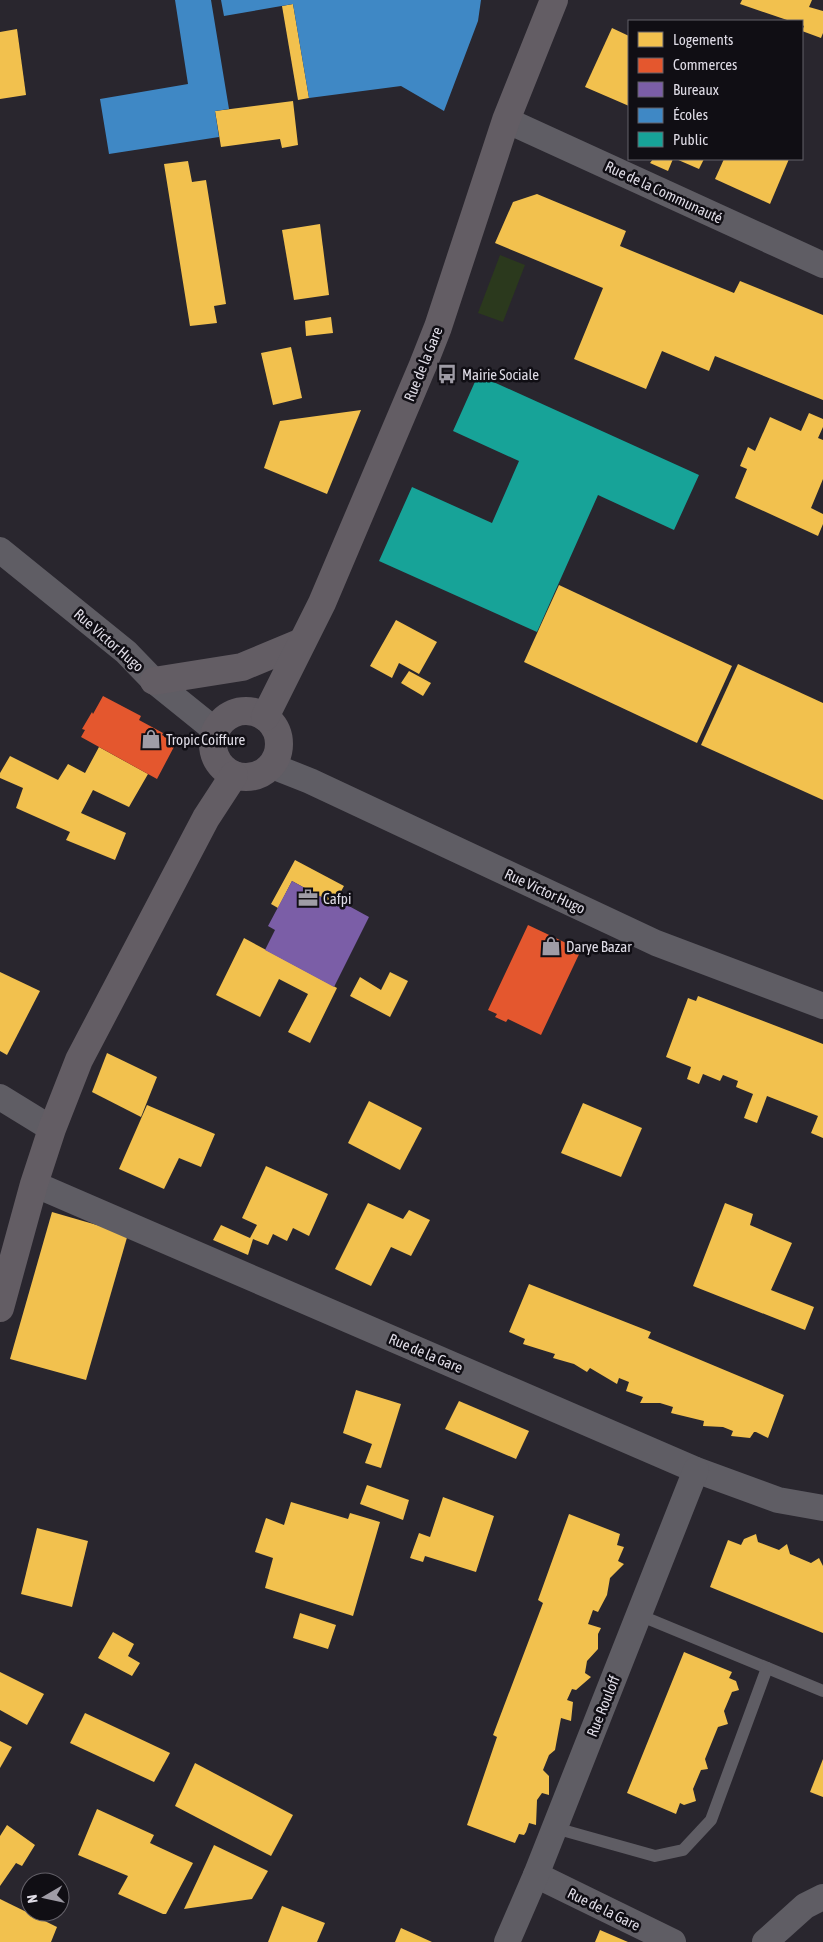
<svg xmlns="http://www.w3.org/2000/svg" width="823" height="1942" font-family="'Asap Condensed',sans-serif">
<rect width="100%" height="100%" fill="#29262e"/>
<path fill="#2b391d" d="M500 255 525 265 503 322 478 313Z"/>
<g fill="#f2c14e">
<path d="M742 0H812L809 7 823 11V33L821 38 802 31 804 26 802 25V21H790L740 4Z"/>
<path d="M293 4 309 98 298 100 282 6Z"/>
<path d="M612 28 629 36V106L585 87Z"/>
<path d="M17 29 26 95 0 99V32Z"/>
<path d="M293 101 298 145 282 148 280 139 221 147 215 111Z"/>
<path d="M653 159H673L668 171 650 163Z"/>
<path d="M676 159H704L699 169Z"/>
<path d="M724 159H789L770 204 715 179Z"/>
<path d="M188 161 192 182 206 180 226 304 214 306 217 323 190 326 164 164Z"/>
<path d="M537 194 626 231 620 246 734 293 740 281 823 315V400L715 356 709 371 662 351 646 389 574 359 603 288 495 243 513 202Z"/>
<path d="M320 224 329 295 294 300 282 230Z"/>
<path d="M331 317 333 333 306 336 305 321Z"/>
<path d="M291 347 302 398 273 405 261 353Z"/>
<path d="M361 410 327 494 264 468 280 421Z"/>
<path d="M809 413 823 419V427L818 438 823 440V479L811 508 823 514V524L818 536 735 498 747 469 740 466 748 447 755 451 770 417 801 431Z"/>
<path d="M559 585 732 666 697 743 524 662Z"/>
<path d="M396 620 437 642 419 674 399 663 392 678 370 666Z"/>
<path d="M738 664 823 703V800L701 745Z"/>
<path d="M409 671 431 683 423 696 401 683Z"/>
<path d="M99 747 148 774 129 807 93 790 81 813 126 833 115 860 66 840 70 832 16 808 23 788 0 778V773L10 756 58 780 68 764 85 773Z"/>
<path d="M295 860 344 886 334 904 292 881 278 908 271 904Z"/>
<path d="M244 938 337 988 310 1043 288 1032 308 994 279 979 260 1017 216 995Z"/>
<path d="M0 972 40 991 7 1055 0 1051Z"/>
<path d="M390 972 408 981 390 1017 350 996 360 977 381 990Z"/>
<path d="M698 996 823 1044V1138L811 1133 818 1116 767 1096 757 1123 744 1118 753 1094 736 1087 738 1081 723 1075 720 1081 703 1074 699 1084 687 1079 691 1067 666 1057 688 998 696 1001Z"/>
<path d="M107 1053 157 1077 141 1117 92 1092Z"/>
<path d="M369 1101 422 1128 400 1170 348 1143Z"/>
<path d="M583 1103 642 1128 621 1177 561 1153Z"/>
<path d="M147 1105 215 1134 201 1167 179 1158 164 1189 119 1169Z"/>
<path d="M266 1166 328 1194 309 1236 293 1228 287 1241 273 1234 268 1245 253 1239 248 1255 213 1240 221 1225 250 1238 257 1225 242 1218Z"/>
<path d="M368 1203 403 1219 409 1210 430 1220 411 1256 391 1247 371 1286 335 1269Z"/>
<path d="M725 1203 753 1214 750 1225 792 1243 771 1290 814 1307 805 1330 693 1286Z"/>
<path d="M52 1212 128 1234 86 1380 10 1359Z"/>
<path d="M529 1284 651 1332 648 1338 784 1395 768 1438 756 1432H754L750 1438 731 1436 733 1431 723 1427 703 1426 704 1421 671 1413 673 1407 660 1403H640L643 1397 626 1391 629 1382 619 1378 617 1384 590 1368 587 1372 574 1364 553 1358 555 1354 523 1344 525 1339 509 1332Z"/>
<path d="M356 1390 401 1404 381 1468 365 1463 372 1444 343 1433Z"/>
<path d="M459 1401 529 1431 516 1459 445 1429Z"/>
<path d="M367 1485 409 1500 403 1520 360 1504Z"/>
<path d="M443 1497 494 1516 476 1572 425 1556 423 1562 410 1558 419 1533 430 1537Z"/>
<path d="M291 1502 348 1519 350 1513 380 1522 353 1616 265 1588 273 1558 255 1552 266 1518 284 1525Z"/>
<path d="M569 1514 620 1534 617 1545 624 1547 618 1561 624 1564 610 1578 607 1595 598 1612 593 1610 588 1624 601 1628 598 1634V1649L587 1661 585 1673 591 1677 576 1690 572 1689 567 1700 573 1702 571 1721 561 1718 555 1750 549 1755 543 1770 549 1776V1795L542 1793 537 1800 536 1825 529 1823 526 1832 524 1835 519 1834 515 1843 467 1825 497 1737 493 1735 543 1603 538 1600Z"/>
<path d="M37 1528 88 1541 72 1607 21 1594Z"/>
<path d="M756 1534 758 1542 779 1550 787 1544 790 1554 811 1563 819 1558 823 1566V1633L710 1587 728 1540 741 1545 744 1539Z"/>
<path d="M300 1613 336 1625 328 1649 293 1638Z"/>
<path d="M113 1632 134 1644 128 1656 140 1663 132 1676 98 1658Z"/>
<path d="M684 1652 732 1672 729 1678 736 1681 739 1690 732 1692 724 1711 728 1724 718 1727 705 1759 708 1769 701 1770 693 1789 696 1801 684 1805 680 1803 676 1814 627 1793Z"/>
<path d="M0 1672 44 1694 27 1725 0 1710Z"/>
<path d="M85 1713 170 1753 154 1782 70 1743Z"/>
<path d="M0 1741 12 1747 0 1768Z"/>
<path d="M823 1759V1797L810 1792Z"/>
<path d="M195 1763 293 1815 271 1856 175 1806Z"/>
<path d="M97 1809 154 1835 150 1843 193 1863 166 1914H163L118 1894 128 1876 78 1855Z"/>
<path d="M7 1825 35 1845 22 1866 16 1863 0 1886V1836Z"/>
<path d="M214 1845 268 1871 252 1899 184 1909Z"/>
<path d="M0 1899 57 1927 51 1942H0Z"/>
<path d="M282 1906 325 1923 317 1942H268Z"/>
<path d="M401 1928 432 1942H395Z"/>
<path d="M600 1930 628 1942H595Z"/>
</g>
<g fill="#e4572e">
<path d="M103 696 141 716 139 720 163 733 162 735 176 743 157 779 81 737 85 730 82 729 92 712 93 714Z"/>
<path d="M528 925 581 950 541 1035 508 1019 506 1022 495 1017 497 1014 488 1010Z"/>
</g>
<path fill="#7b5ea7" d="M292 881 334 904 336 899 369 917 334 987 265 950 275 930 268 926Z"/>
<g fill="#3f88c5">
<path d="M175 0H211L229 109 215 111 219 137 109 154 100 99 188 84Z"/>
<path d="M221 0H481L478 21 444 111 401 86 309 98 293 4 224 16Z"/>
</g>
<path fill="#17a398" d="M478 375 699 475 674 530 598 495 537 632 379 561 412 487 492 523 519 461 453 431Z"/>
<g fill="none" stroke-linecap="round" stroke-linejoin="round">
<g stroke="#5f5d64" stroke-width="12">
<path d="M639 1615 823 1691"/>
<path d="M555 1828 655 1856 683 1850 711 1820 767 1668"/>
</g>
<g stroke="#5f5d64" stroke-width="26">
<path d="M506 120 823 265"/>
<path d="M0 550 126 652 154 681 216 731"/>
<path d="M272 766 310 781 656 943 823 1006"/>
<path d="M0 1097 52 1129"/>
<path d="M34 1184 696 1470 778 1500 823 1508"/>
<path d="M536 1875 673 1942"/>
<path d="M507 1942 536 1875 696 1470"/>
<path d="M765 1942 805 1906 823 1897"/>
</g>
<g stroke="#635d64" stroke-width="28">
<path d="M154 681 242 667 302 642"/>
<circle cx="246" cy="744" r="33"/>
<path d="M265 717 322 603 423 365 438 327 506 120 554 0"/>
<path d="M0 1308 34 1184 52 1129 79 1060 206 818 234 775"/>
</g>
</g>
<defs>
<symbol id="bus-bare" viewBox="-9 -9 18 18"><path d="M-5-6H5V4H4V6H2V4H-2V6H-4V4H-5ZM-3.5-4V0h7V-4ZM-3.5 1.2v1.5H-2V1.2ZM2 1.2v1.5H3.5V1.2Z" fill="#9f9ca6" stroke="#100e14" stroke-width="2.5" paint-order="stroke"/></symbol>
<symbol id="shop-bare" viewBox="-9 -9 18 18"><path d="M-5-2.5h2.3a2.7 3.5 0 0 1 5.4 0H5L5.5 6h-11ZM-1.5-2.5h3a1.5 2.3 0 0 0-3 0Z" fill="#9f9ca6" stroke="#100e14" stroke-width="2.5" paint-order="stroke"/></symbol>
<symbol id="office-bare" viewBox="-9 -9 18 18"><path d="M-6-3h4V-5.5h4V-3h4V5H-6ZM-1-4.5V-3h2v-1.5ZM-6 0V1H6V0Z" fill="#9f9ca6" stroke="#100e14" stroke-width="2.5" paint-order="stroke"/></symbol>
</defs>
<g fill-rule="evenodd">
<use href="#bus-bare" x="433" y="360" width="28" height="28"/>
<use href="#shop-bare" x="137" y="725" width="28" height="28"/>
<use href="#office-bare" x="294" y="884" width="28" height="28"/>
<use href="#shop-bare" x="537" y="932" width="28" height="28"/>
</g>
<g text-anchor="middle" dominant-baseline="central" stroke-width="5" stroke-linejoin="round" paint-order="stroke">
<g font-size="15" fill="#dfdce6" stroke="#100e14">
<text transform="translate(664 192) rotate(25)">Rue de la Communauté</text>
<text transform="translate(423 364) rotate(-68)">Rue de la Gare</text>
<text transform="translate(109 640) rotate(41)">Rue Victor Hugo</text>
<text transform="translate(545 891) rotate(25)">Rue Victor Hugo</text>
<text transform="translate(426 1353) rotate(23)">Rue de la Gare</text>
<text transform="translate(603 1706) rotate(-68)">Rue Rouloff</text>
<text transform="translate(604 1909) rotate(26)">Rue de la Gare</text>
</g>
<g font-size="15" fill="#dfdce6" stroke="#100e14" text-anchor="start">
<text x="462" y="374">Mairie Sociale</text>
<text x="166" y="739">Tropic Coiffure</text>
<text x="323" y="898">Cafpi</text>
<text x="566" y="946">Darye Bazar</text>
</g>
</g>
<rect x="628" y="20" width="175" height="140" fill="#100e14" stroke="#636068"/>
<rect x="638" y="32" width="25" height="15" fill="#f2c14e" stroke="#636068"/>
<text x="673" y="45" font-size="15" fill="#dfdce6">Logements</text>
<rect x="638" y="58" width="25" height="15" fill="#e4572e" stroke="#636068"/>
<text x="673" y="70" font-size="15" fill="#dfdce6">Commerces</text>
<rect x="638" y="82" width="25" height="15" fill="#7b5ea7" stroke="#636068"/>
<text x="673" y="95" font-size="15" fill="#dfdce6">Bureaux</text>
<rect x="638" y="108" width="25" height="15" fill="#3f88c5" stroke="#636068"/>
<text x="673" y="120" font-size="15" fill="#dfdce6">Écoles</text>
<rect x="638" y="132" width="25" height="15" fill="#17a398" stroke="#636068"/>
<text x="673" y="145" font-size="15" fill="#dfdce6">Public</text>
<g transform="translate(45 1897) rotate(261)"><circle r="24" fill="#100e14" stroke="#636068"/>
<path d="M0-4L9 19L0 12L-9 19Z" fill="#9f9ca6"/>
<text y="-8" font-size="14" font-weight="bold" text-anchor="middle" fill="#dfdce6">N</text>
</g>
</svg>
